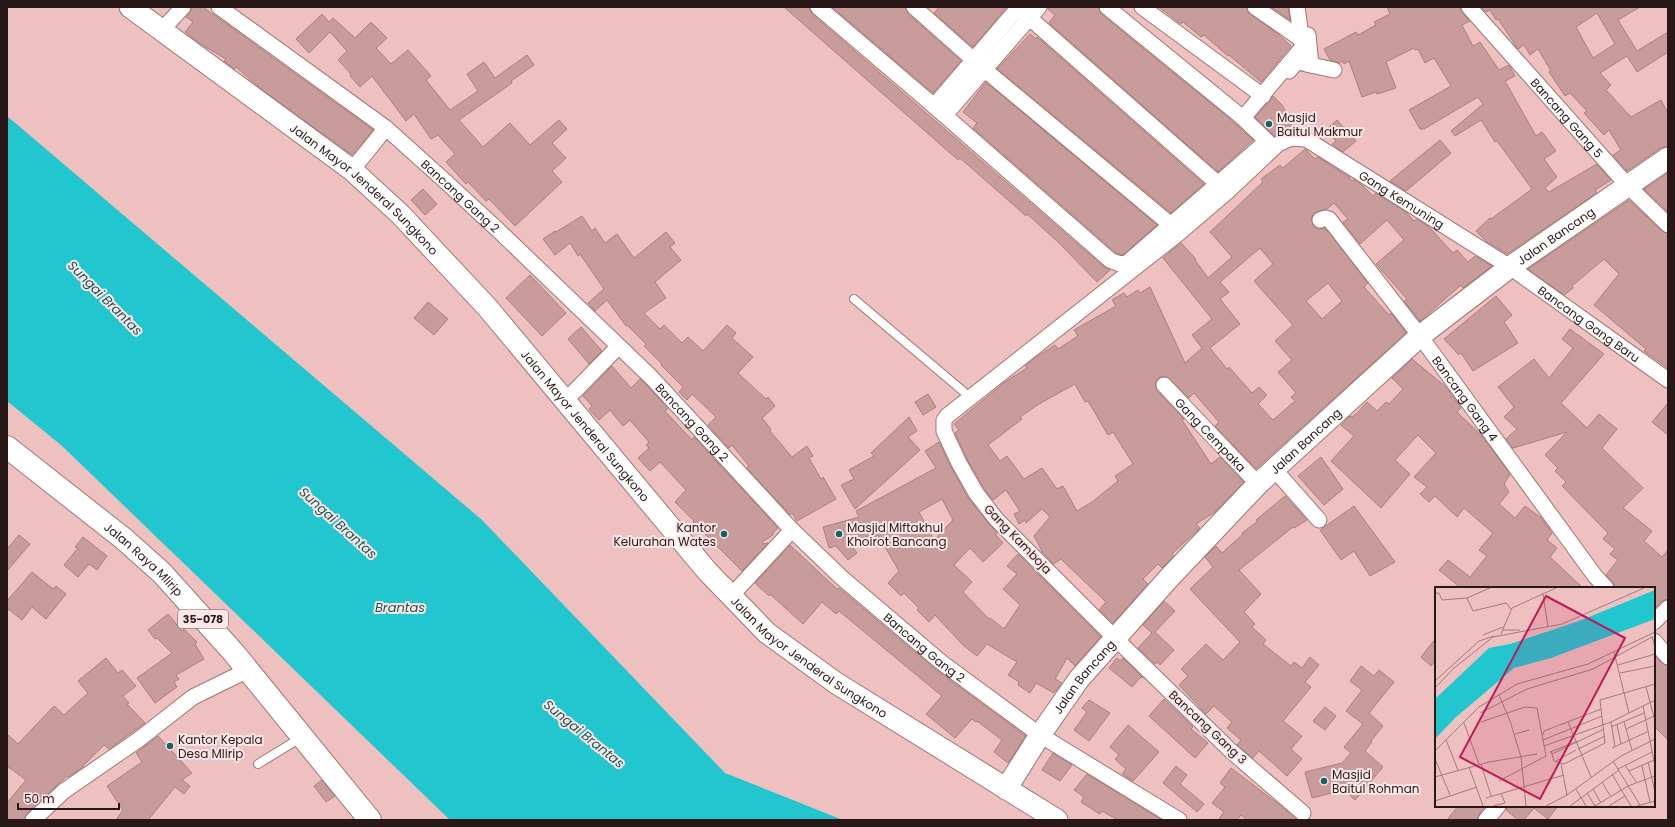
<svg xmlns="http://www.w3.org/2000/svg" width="1675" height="827" font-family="Poppins,sans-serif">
<rect width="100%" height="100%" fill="#eec0bf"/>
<path fill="#21c6ce" d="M7 116 482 520 725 773 843 820H450L61 445 7 401Z"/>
<g fill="#c89c9b" stroke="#ab807f" fill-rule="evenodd">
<path d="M192 7H203L373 130 352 155 261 89 236 67 234 69 224 61 226 59 202 45 185 32 193 22 186 17 190 13Z"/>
<path d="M784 7H809L812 14 1104 267 1110 270 1097 282 1058 242 1027 214 1026 216 960 158 958 160Z"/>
<path d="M832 7H905L908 14 961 61 933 93Z"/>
<path d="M939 7H1007L973 47 934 13Z"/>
<path d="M1048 7H1098L1101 14 1229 118 1253 140 1218 172 1049 23 1055 15 1048 9Z"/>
<path d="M1159 7H1246L1250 14 1279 35 1291 46 1261 82 1229 55 1228 56 1204 35 1201 37 1183 22 1181 24Z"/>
<path d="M1271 7H1288L1290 20Z"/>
<path d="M1387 7H1460L1462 13 1470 21 1462 25 1473 46 1480 42 1499 70 1509 65 1515 76 1505 81 1536 136 1542 132 1556 151 1544 159 1557 177 1545 188 1549 192 1597 164 1611 180 1595 190 1597 193 1507 254 1487 242 1476 231 1490 218 1491 219 1532 189 1497 141 1495 142 1481 120 1455 136 1451 131 1483 104 1478 97 1424 129H1420L1409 110 1451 86 1434 58 1425 63 1418 49 1415 50 1414 48 1386 62 1396 88 1377 94 1376 92 1362 97 1349 61 1344 64 1343 61 1340 63 1330 60 1324 49 1356 32 1358 35 1376 25 1374 22 1390 14Z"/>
<path d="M1481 7H1640L1618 20 1637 51 1668 32V52L1637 72 1627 56 1600 73 1611 85 1606 90 1631 117 1661 100 1668 113V146L1661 148 1627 171 1613 155 1621 150 1609 130 1604 135 1584 113 1587 111 1570 93 1565 96 1549 72 1551 71 1538 49 1530 55 1524 45 1518 49 1498 19 1496 20 1490 10 1486 12ZM1597 13 1615 44 1593 58 1576 27Z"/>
<path d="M322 14 329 22 333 18 355 38 371 22 387 38 376 48 391 64 408 50 431 76 426 80 450 110 478 91 467 74 484 62 495 78 527 55 534 65 511 81 512 83 459 120 483 147 510 123 530 145 559 120 567 129 552 143 566 158 552 171 562 182 515 226 489 199 486 201 468 182 466 184 446 162 455 154 438 135 431 139 414 114 406 121 372 76 360 87 350 76 351 74 338 60 347 51 330 32 309 53 296 39Z"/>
<path d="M1030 34 1036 39 1037 37 1204 184 1171 213 997 69Z"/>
<path d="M986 82 1157 225 1124 254 1121 255 1115 252 973 128 977 123 963 112Z"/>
<path d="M1273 96 1282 105 1292 124 1287 130 1274 136 1255 117Z"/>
<path d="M1337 120 1356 141 1343 152 1332 144 1336 141 1326 130Z"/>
<path d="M1440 140 1451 153 1406 191 1390 181Z"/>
<path d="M1305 149 1315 159 1318 157 1349 177 1352 181 1354 179 1363 186 1373 196 1376 193 1407 213 1414 221 1417 219 1429 227 1453 253 1457 250 1468 262 1475 256 1492 266 1463 288 1461 285 1420 321 1404 301 1407 299 1376 264 1404 240 1387 220 1360 244 1343 222 1348 219 1334 203 1327 209 1322 210 1313 214 1311 219 1314 227 1318 229 1324 228 1330 234 1368 283 1364 287 1389 315 1391 313 1406 333 1256 469 1215 426 1219 422 1194 393 1189 398 1167 377 1162 376 1158 379 1155 383 1157 391 1184 419 1182 420 1211 464 1220 457 1244 482 1215 512 1196 524 1200 528 1172 554 1174 556 1162 568 1158 564 1143 579 1148 584 1113 623 1099 610 1106 602 1061 559 1053 564 1041 551H1042L1034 536 1050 517 1042 509 1026 523 1025 520 1019 524 1014 514 1020 511 1006 490 993 500 984 488 967 459 955 433 959 430 954 424 1005 382 1027 368 1025 366 1038 356 1055 345 1058 349 1078 336 1074 330 1116 306 1112 300 1124 293 1127 297 1138 290 1140 293 1150 287 1185 363 1202 348 1192 335 1212 319 1163 258 1181 243 1196 259 1195 260 1208 278 1232 257 1210 232 1263 182 1261 179 1280 165 1283 168ZM1260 248 1273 264 1254 281 1293 325 1275 341 1292 360 1278 372 1296 393 1291 397 1295 401 1273 420 1258 404 1267 395 1259 387 1252 393 1229 367 1227 369 1210 348 1240 324 1220 299 1229 292 1220 282ZM1328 283 1342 301 1322 319 1306 301ZM1075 384 1085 402 1088 401 1108 435 1113 432 1133 464 1115 476 1118 481 1092 502 1077 511 1063 486 1057 489 1042 468 1024 479 1007 456 1000 461 988 445 1022 419 1020 417 1039 404Z"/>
<path d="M1668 173V212L1644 189Z"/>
<path d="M423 189 437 204 425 215 411 200Z"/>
<path d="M1629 200 1662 231 1668 234V368L1644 351 1646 349 1594 305 1619 274 1604 259 1572 286 1573 288 1564 295 1528 269Z"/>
<path d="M582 216 592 231 595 228 605 243 617 234 634 258 666 232 675 243 670 247 681 260 655 282 666 298 644 313 660 329 664 325 682 343 688 337 703 351 727 325 736 333 732 338 753 357 738 373 766 399 768 397 775 406 762 418 771 429 770 431 792 457 807 446 813 456 809 458 821 479 823 477 836 499 797 521 792 513 790 515 747 468 749 466 732 445 729 448 708 425 716 417 692 394 687 400 679 392 683 387 661 365 662 364 644 346 646 344 627 325 626 326 607 300 595 311 588 303 604 289 580 254 578 256 570 243 555 255 543 239 555 231 556 232Z"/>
<path d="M530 275 566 313 542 336 506 298Z"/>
<path d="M1496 296 1512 315 1504 322 1518 343 1473 371 1461 353 1459 355 1444 339Z"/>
<path d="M428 302 448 319 434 335 414 318Z"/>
<path d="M581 327 602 351 589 364 568 339Z"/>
<path d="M1570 329 1604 354 1561 403 1587 428 1599 414 1617 429 1602 448 1643 488 1623 508 1652 531 1644 541 1662 557 1668 550V599L1662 601 1654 609V588H1615L1613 582 1606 575 1618 560 1610 554 1615 549 1603 539 1608 533 1562 486 1566 482 1555 471 1558 468 1545 455 1567 432 1513 448 1506 439 1517 429 1504 417 1514 407 1498 387 1534 359 1549 378 1573 348 1562 339Z"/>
<path d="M1412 359 1446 387 1461 408 1457 412 1482 436 1510 474 1504 484 1509 492 1499 504 1515 518 1525 506 1540 517V516L1552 533 1547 540 1557 548 1550 557 1583 588H1461L1439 570 1448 560 1470 577 1487 556 1479 550 1493 533 1464 508 1457 517 1435 496 1429 502 1420 494 1427 487 1414 477 1436 453 1418 435 1395 460 1410 474 1381 508 1331 461 1354 436 1341 425 1350 416 1352 417 1356 414 1367 402 1377 411 1386 402 1389 404 1403 389 1392 378Z"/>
<path d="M612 366 631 388 640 379 646 384 668 409 665 411 692 440 694 437 778 528 773 533V535L762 542 763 544 768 543 742 571 693 522 694 521 675 502 686 490 660 462 650 471 638 458 649 448 646 445 649 442 630 420 623 426 610 410 599 420 589 409 592 406 583 396Z"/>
<path d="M928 394 936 407 923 415 915 402Z"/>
<path d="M1668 403V435L1652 422Z"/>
<path d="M909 417 917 431 908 437 920 450 855 509 841 485 854 479 849 470 874 456 871 453Z"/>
<path d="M939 442 951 467 968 498 997 533 995 534 1003 543 983 562 970 548 954 565 972 582 963 592 989 619 990 618 1004 629 1020 605 1003 589 1017 574 1007 566 1018 554 1101 637 1075 666 1067 658 1055 679 1062 683 1054 693 1036 683 1030 693 1018 685 1019 682 1008 675 1017 662 987 644 977 656 963 645 935 615 929 622 917 610 919 608 904 593 901 596 888 583 899 571 878 535 874 537 873 535 849 542 857 553 848 560 836 546 829 548 823 527 859 517 856 511 936 468 925 451ZM942 499 953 520 934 540 919 512Z"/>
<path d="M1321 457 1343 489 1324 505 1298 476Z"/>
<path d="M1285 496 1307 520 1294 528 1293 527 1239 570 1261 594 1244 612 1255 624 1252 627 1266 640 1263 644 1291 666 1294 662 1302 668 1310 657 1319 665 1305 682 1311 687 1283 721 1302 736 1291 749 1302 759 1287 776 1259 751 1253 758 1237 745 1241 740 1227 728 1232 722 1214 706 1206 714 1179 685 1188 676 1181 669 1206 644 1223 660 1240 642 1190 589 1213 567 1205 557 1216 546 1222 553 1243 534 1242 533 1258 521 1256 520Z"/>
<path d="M1354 506 1395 562 1370 576 1354 551 1341 560 1320 530Z"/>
<path d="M19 535 30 544 7 571V549Z"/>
<path d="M83 537 107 556 97 570 89 564 78 577 64 565 78 548 75 547Z"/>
<path d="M790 545 837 589 839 588 935 669 1026 736 1008 763 994 752 1002 740 977 721 976 722 972 719 955 738 926 714 942 696 839 611 836 614 822 602 803 624 770 594 769 596 755 583Z"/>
<path d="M32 572 53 589 56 586 66 594 46 619 32 607 22 620 7 608V601Z"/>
<path d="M1164 601 1175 611 1155 632 1174 650 1160 665 1157 662 1155 664 1138 648 1152 633 1143 625Z"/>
<path d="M168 614 182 631 184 629 197 642 195 644 204 659 176 675 179 679 174 682 177 687 155 703 137 678 172 653 157 638 155 639 148 630Z"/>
<path d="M1436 638V660L1431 666 1421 657Z"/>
<path d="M1654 655 1662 663 1668 666V740L1654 726Z"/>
<path d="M106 658 118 673 122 670 136 686 123 696 129 703 127 704 145 723 109 749 104 745 83 766V767L68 777 67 776 27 813 24 820H7V803L26 780 7 766V734L18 744 54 706 64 715 88 693 78 681Z"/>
<path d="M1117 658 1120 661 1123 658 1143 678 1141 677 1132 687 1109 668Z"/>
<path d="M1361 666 1374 676 1379 670 1394 682 1369 713 1383 726 1371 741 1372 742 1365 751 1383 767 1355 800 1344 790 1312 798 1305 772 1342 763 1351 753 1344 747 1363 724 1346 711 1362 690 1350 681Z"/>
<path d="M1164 699 1193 727 1191 729 1208 743 1195 758 1149 716Z"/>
<path d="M1089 700 1110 713 1089 741 1074 730 1087 712 1082 708Z"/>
<path d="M1325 707 1336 716 1325 730 1313 721Z"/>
<path d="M1128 725 1159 752 1133 781 1122 774 1126 769 1115 759 1119 755 1110 747Z"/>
<path d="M158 736 192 773 182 780 190 786 184 794 175 787 148 820H116L123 810 107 786 142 762 136 753Z"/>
<path d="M1053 753 1072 765 1060 781 1042 770Z"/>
<path d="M1176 766 1187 775 1180 784 1204 804 1197 812 1163 783Z"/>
<path d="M1231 768 1281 806 1297 820H1247L1241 815 1237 820H1218L1224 812 1212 803 1225 787 1220 783Z"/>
<path d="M1087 774 1162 820H1118L1102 811 1100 814 1081 802 1084 797 1074 790Z"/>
<path d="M322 780 335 796 326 802 314 786Z"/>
<path d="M1458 806H1486L1479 814 1477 820H1447Z"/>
<path d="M1507 806H1558L1548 819 1534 808 1524 820H1518L1506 810Z"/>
</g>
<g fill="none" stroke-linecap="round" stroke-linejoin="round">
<defs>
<g id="lane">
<path d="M854 299 970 397"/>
<path d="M258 764 302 737"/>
</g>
<g id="street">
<path id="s1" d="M219 7 386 128 445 181 498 230 652 378 792 530 842 578 941 662 1040 735 1179 820"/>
<path d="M818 7 934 106 1110 260 1120 264 1128 262 1267 141 1243 118 1107 7"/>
<path d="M914 7 985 70 1177 230"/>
<path d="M1017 7 1225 190"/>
<path d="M1142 7 1263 96"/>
<path d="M1255 7 1301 39"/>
<path id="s2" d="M1469 7 1628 186 1668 225"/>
<path d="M162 30 183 7"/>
<path d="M1311 65 1334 70"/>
<path d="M1289 71C1298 60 1298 62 1311 65L1308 35"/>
<path d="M934 106 1019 7"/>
<path d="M945 115 1039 7"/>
<path d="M1243 118 1301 49 1302 44 1297 7"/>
<path d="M352 170 386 128"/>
<path id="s3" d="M1320 220 1325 218 1329 219 1420 336 1595 576 1606 588"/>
<path id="s4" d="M1164 385 1258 484"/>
<path d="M565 401 618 347"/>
<path d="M1274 469 1319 520"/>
<path d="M731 596 792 530"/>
<path d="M1654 622 1668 608"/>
<path d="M1654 641 1668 657"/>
<path id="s5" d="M1303 813 1231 751 1115 638 996 519 976 493 959 463 944 431V420L947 416 1179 233 1227 192 1278 144 1291 138 1306 139 1510 267 1668 380"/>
<path d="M33 820 64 791 138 740 193 697 248 670"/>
<path d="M1486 820 1498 806"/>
</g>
<g id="secondary">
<path id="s6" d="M130 7 352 170 400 214 487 307 707 571 767 633 836 683 1057 820"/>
<path id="s7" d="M1006 789 1040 735 1079 679 1169 578 1258 484 1420 336 1510 267 1668 158"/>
</g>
<g id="primary">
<path id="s8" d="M7 447 124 539 162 573 234 653 370 820"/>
</g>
</defs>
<use href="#lane" stroke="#a07575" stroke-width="10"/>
<use href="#street" stroke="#a07575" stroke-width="17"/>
<use href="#secondary" stroke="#a07575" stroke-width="23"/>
<use href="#primary" stroke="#a07575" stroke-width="24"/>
<use href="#lane" stroke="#fff" stroke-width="8"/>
<use href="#street" stroke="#fff" stroke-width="15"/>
<use href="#secondary" stroke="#fff" stroke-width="21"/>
<use href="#primary" stroke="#fff" stroke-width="22"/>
</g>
<g fill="#126266" stroke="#fce8e8" stroke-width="1.5">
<circle cx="1269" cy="124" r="4"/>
<circle cx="724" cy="534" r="4"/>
<circle cx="839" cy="534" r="4"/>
<circle cx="170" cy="746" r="4"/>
<circle cx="1324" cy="781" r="4"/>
</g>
<g text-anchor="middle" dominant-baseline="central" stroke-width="4" stroke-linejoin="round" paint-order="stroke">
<rect fill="#fce8e8" stroke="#685656" stroke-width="1" x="178" y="610" width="50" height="18" rx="3"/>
<g font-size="11" font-weight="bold" fill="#291818">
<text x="203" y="619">35-078</text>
</g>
<g font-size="12" fill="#291818" stroke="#fce8e8" text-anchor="start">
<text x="1277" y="117">Masjid<tspan x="1277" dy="14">Baitul Makmur</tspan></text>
<text x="716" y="527" text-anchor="end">Kantor<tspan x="716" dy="14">Kelurahan Wates</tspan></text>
<text x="847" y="527">Masjid Miftakhul<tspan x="847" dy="14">Khoirot Bancang</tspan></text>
<text x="178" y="739">Kantor Kepala<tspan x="178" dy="14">Desa Mlirip</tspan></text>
<text x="1332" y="774">Masjid<tspan x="1332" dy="14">Baitul Rohman</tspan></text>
</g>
<g font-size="12" fill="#291818" stroke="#fce8e8">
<text stroke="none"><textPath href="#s2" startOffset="148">Bancang Gang 5</textPath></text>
<text stroke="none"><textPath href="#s6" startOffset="297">Jalan Mayor Jenderal Sungkono</textPath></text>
<text stroke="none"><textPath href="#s1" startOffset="307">Bancang Gang 2</textPath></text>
<text stroke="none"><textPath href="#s5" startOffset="1115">Gang Kemuning</textPath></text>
<text stroke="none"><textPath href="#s7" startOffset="785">Jalan Bancang</textPath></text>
<text stroke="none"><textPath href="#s5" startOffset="1340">Bancang Gang Baru</textPath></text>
<text stroke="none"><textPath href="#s3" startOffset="235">Bancang Gang 4</textPath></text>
<text stroke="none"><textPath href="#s1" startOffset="631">Bancang Gang 2</textPath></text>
<text stroke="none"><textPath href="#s6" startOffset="622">Jalan Mayor Jenderal Sungkono</textPath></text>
<text stroke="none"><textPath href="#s4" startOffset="68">Gang Cempaka</textPath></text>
<text stroke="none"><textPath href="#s7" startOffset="461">Jalan Bancang</textPath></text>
<text transform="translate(1018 539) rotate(46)">Gang Kamboja</text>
<text stroke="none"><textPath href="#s8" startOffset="177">Jalan Raya Mlirip</textPath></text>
<text stroke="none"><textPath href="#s1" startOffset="955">Bancang Gang 2</textPath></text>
<text stroke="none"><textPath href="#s6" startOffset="946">Jalan Mayor Jenderal Sungkono</textPath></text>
<text stroke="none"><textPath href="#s7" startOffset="137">Jalan Bancang</textPath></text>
<text transform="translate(1208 727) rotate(43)">Bancang Gang 3</text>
</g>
<g font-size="13" font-style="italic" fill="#165558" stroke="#fce8e8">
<text transform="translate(105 298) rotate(45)">Sungai Brantas</text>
<text transform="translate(338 523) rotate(42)">Sungai Brantas</text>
<text x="400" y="607">Brantas</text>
<text transform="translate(584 734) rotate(39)">Sungai Brantas</text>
</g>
</g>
<g transform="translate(1435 587)">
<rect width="220" height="220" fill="#eec0bf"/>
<path d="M220 3V32L116 71 79 81 20 131 0 152V112L54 61 75 57 144 34Z" fill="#21c6ce"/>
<path fill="none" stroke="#9f7d7c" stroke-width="1" d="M0 6H4L7 13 32 11 38 24 71 16 76 22M108 7 113 40M32 11 55 1M67 43H85M66 47 77 21 121 1M48 48 68 40M217 49 220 61M179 65 194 126M183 78 220 67M185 86 220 79M0 94 44 54 59 49M211 100 220 134M0 101 19 81 58 50 127 37 209 1M64 108 75 134 86 170 91 219M208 119 220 179M45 126 92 102 158 82 217 50M46 135 90 120 102 121 111 169 64 194M133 135 156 190M176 135 180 160M189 135 197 163M29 136 44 177M182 138 186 157M176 140 209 126M191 142 219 129M80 147 94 143M108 148 109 144 166 122M11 153 23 183M108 153 167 129M109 159 176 135 220 113M177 161 212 145M143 162 170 149M0 164 44 120 82 97 153 77 220 45M116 164 119 174 129 177 170 156 165 113 220 97M115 165 143 154M117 167 169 142M0 172 15 208M121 174 141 163M178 174 205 218M213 175 220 205M46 177 56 209M126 177 132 208M190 178 201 195M207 179 215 215M34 180 48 219M183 182 217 165M194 184 219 173M177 187 196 219M0 190 54 175 102 167M167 195 176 210M141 202 151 219M158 202 166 216M152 206 160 219M51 211 129 188M0 214 42 200M58 219 70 216 66 206M111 219 132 208 186 169 220 152M135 219 184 183M160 219 193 199 220 189M174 219 190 209M202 219 220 214"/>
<path fill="#c2185b" fill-opacity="0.15" stroke="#c2185b" stroke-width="2" d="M111 9 190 51 105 212 25 170Z"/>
<rect width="220" height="220" fill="none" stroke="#291818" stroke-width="2"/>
</g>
<rect width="1675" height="827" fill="none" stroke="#291818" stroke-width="16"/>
<path d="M18 803v6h101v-6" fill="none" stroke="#291818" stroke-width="2"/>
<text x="24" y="803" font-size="12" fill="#291818" stroke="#fce8e8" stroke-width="3" paint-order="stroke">50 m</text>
</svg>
